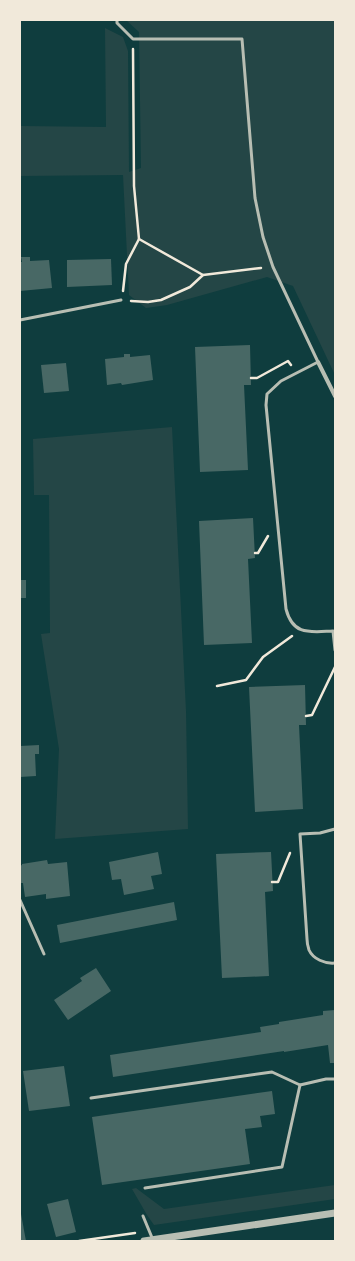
<svg xmlns="http://www.w3.org/2000/svg" width="355" height="1261" font-family="'Asap Condensed',sans-serif">
<rect width="100%" height="100%" fill="#0f3d3e"/>
<g fill="#244646">
<path d="M126 20H335V375L293 286 267 277 167 305 146 308 129 295 123 175 20 176V126L106 127 105 28 123 37 128 51 129 172 141 168 139 32Z"/>
<path d="M172 427 186 711 188 829 55 839 59 749 41 634 50 633 49 495H34L33 439Z"/>
<path d="M335 1185V1199L154 1225 147 1215 132 1189 136 1188 164 1209Z"/>
</g>
<g fill="#486865">
<path d="M21 257H30V261L49 260 52 288 20 291V262H22Z"/>
<path d="M111 259 112 285 67 287V260Z"/>
<path d="M250 345 251 385H244L248 470 200 472 195 347Z"/>
<path d="M124 354H130V357L150 355 153 380 122 385 121 383 107 385 105 359 124 357Z"/>
<path d="M66 363 69 391 44 393 41 365Z"/>
<path d="M253 518 255 558 248 559 252 643 204 645 199 521Z"/>
<rect x="20" y="580" width="6" height="18"/>
<path d="M305 685 306 725H299L303 809 255 812 249 687Z"/>
<path d="M39 745V754H35L36 776 20 777V746Z"/>
<path d="M158 852 162 874 151 876 154 889 124 895 121 879 112 880 109 862Z"/>
<path d="M271 852 273 891 265 892 269 976 222 978 216 854Z"/>
<path d="M47 860 48 864 67 862 70 896 46 899V894L25 897 23 883H20V866L22 865V864Z"/>
<path d="M174 902 177 920 60 943 57 925Z"/>
<path d="M96 968 111 991 68 1020 54 1000 82 981 80 978Z"/>
<path d="M335 1010V1063H330L328 1045 284 1052V1051L113 1077 110 1055 261 1032 260 1027 279 1024V1022L323 1015V1011Z"/>
<path d="M64 1066 70 1106 29 1111 23 1071Z"/>
<path d="M272 1091 275 1114 260 1116 262 1127 245 1129 250 1164 102 1185 92 1117Z"/>
<path d="M68 1199 76 1232 56 1237 47 1204Z"/>
<path d="M21 1214 26 1241H20V1215Z"/>
</g>
<g fill="none" stroke-linecap="round" stroke-linejoin="round">
<g stroke="#f1e9da" stroke-width="2.5">
<path d="M133 49 134 186 139 239 203 275"/>
<path d="M123 291 126 264 139 239"/>
<path d="M131 301 148 302 161 300 190 287 203 275 261 268"/>
<path d="M251 378H257L288 361 291 365"/>
<path d="M255 553H258L268 536"/>
<path d="M217 686 246 680 263 657 292 636"/>
<path d="M306 716 312 715 335 667"/>
<path d="M272 882H278L290 853"/>
<path d="M79 1241 135 1233"/>
</g>
<g stroke="#b8beb3" stroke-width="3">
<path d="M117 20V23L133 39H242L255 198 263 237 273 267 318 362 281 381 267 394 266 405 286 609C293 636 310 632 333 631L335 650"/>
<path d="M20 320 121 300"/>
<path d="M335 829 320 833 300 834 307 939C307 943 308 947 309 950 313 959 325 964 335 963"/>
<path d="M20 900 44 954"/>
<path d="M91 1098 272 1072 300 1085 326 1079H335"/>
<path d="M145 1188 282 1167 300 1085"/>
<path d="M143 1216 153 1240"/>
</g>
<path stroke="#b8beb3" stroke-width="4" d="M318 362 335 396"/>
<path stroke="#b8beb3" stroke-width="7" d="M144 1241 335 1213"/>
</g>
<rect width="355" height="1261" fill="none" stroke="#f1e9da" stroke-width="42"/>
</svg>
